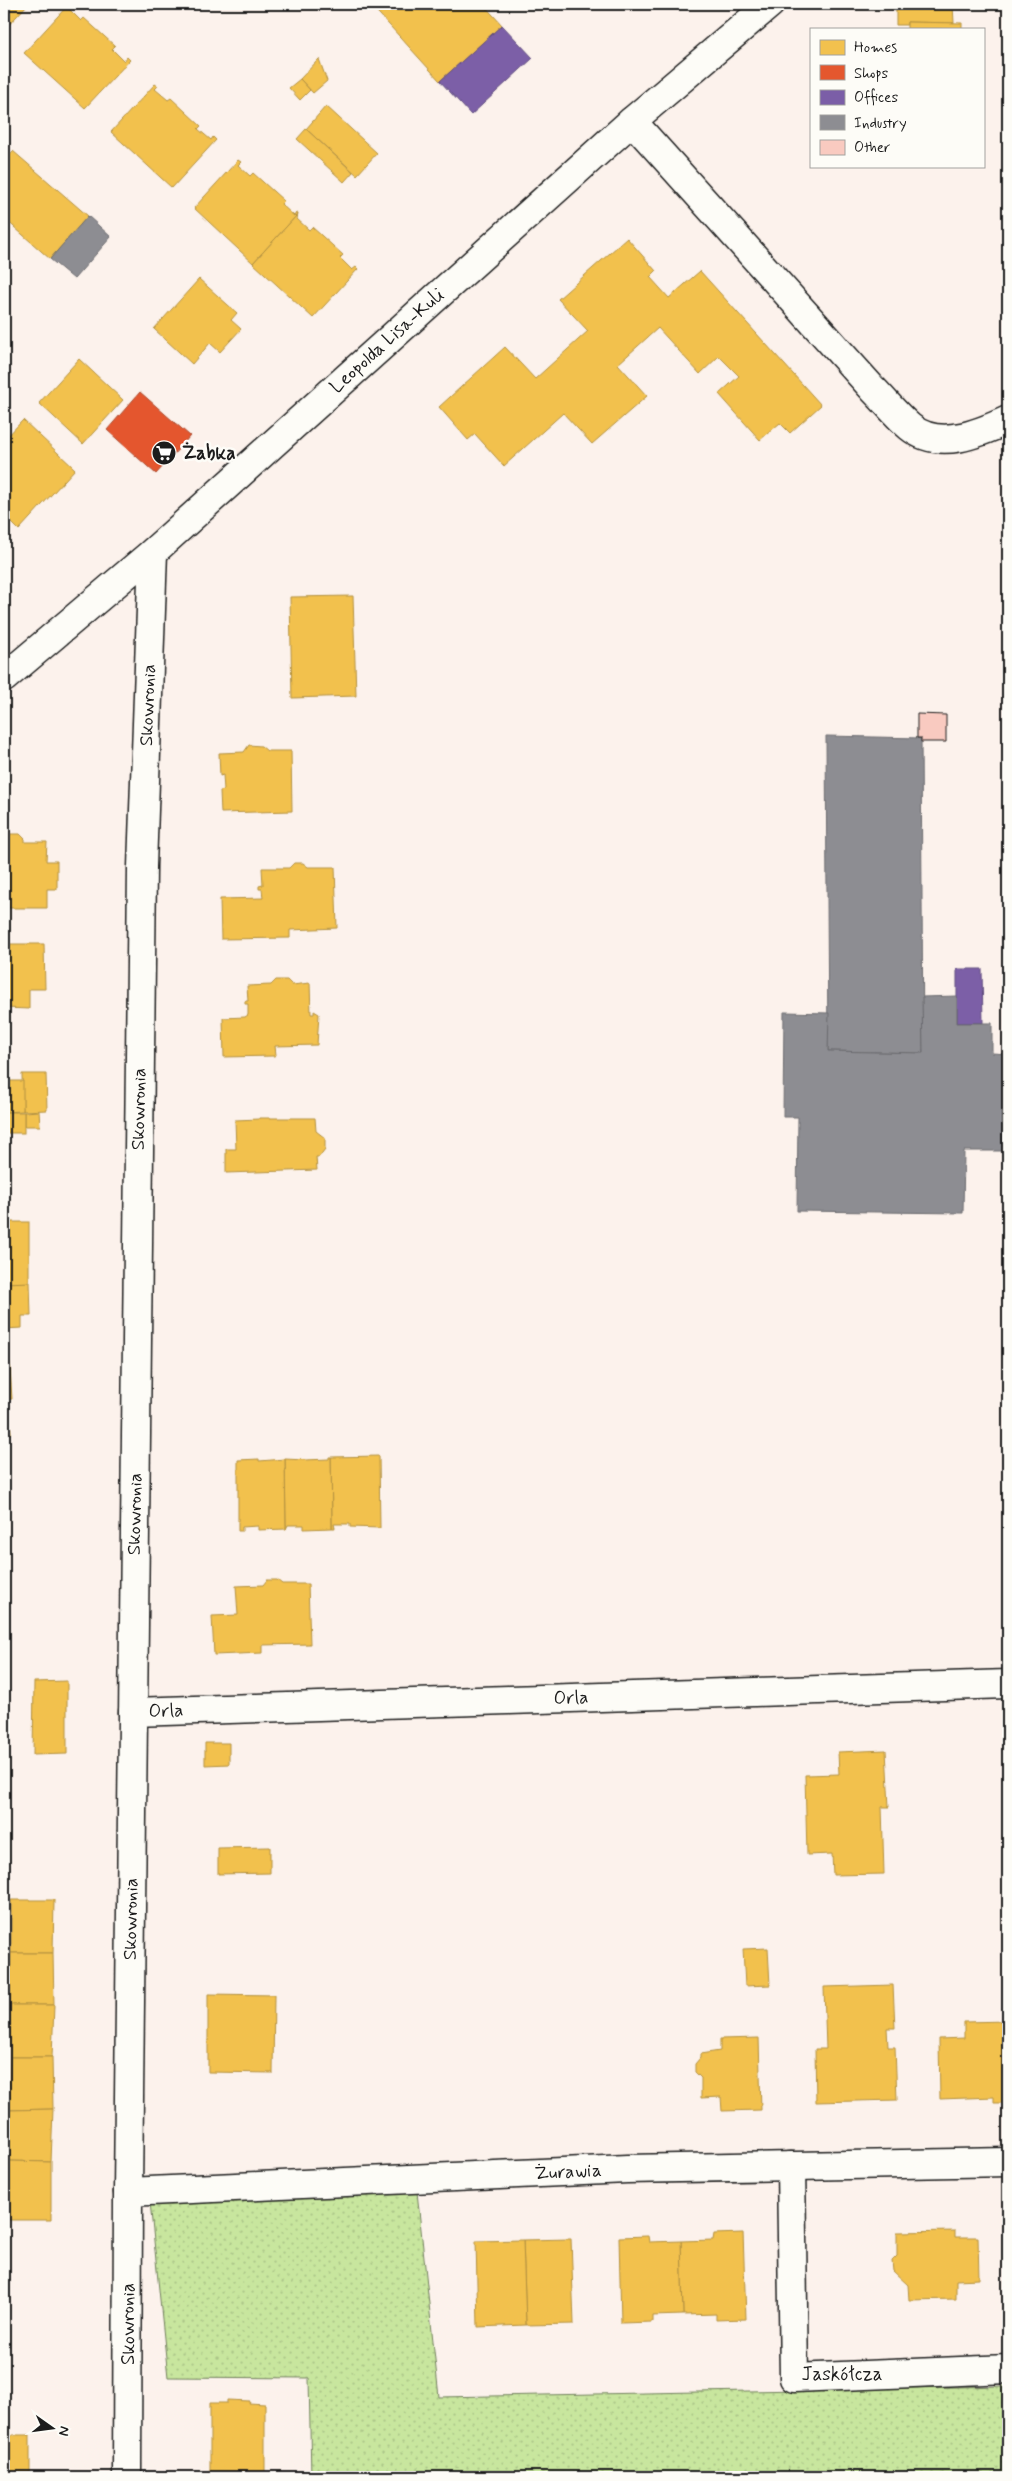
<svg xmlns="http://www.w3.org/2000/svg" width="1012" height="2481" font-family="Mynerve,sans-serif">
<defs>
<pattern id="grass-dots" width="8" height="8" patternUnits="userSpaceOnUse" patternTransform="scale(1.25)"><rect width="8" height="8" fill="#c8e69e"/><path d="M2 2h.1M6 6h.1" fill="none" stroke="#abc588" stroke-width="1.8" stroke-linecap="round"/></pattern>
</defs>
<rect width="100%" height="100%" fill="#fcf2ec"/>
<filter id="ink" filterUnits="userSpaceOnUse"><feTurbulence type="fractalNoise" baseFrequency=".02" numOctaves="2"/><feDisplacementMap in="SourceGraphic" scale="10" xChannelSelector="R" yChannelSelector="G"/><feConvolveMatrix kernelMatrix="1 2 1 2 8 2 1 2 1" color-interpolation-filters="sRGB"/></filter>
<g filter="url(#ink)">
<path fill="url(#grass-dots)" stroke="#72815d" d="M417 2192 439 2397 1008 2386V2477H311L309 2378 168 2377 150 2202Z"/>
<g fill="#f2c14e" stroke="#b2903f">
<path d="M4 4H28L4 30Z"/>
<path d="M69 4 72 6 69 9 81 21 84 18 115 46 112 49 124 61 127 57 130 60 85 108 24 53Z"/>
<path d="M370 4H483L502 25 440 81Z"/>
<path d="M915 4H953L954 23 907 22V25H896V7L915 6Z"/>
<path d="M907 22 962 23V29H907Z"/>
<path d="M319 59 327 81 313 93 300 79Z"/>
<path d="M300 79 310 90 300 100 289 88Z"/>
<path d="M155 84 158 86 155 89 168 100 171 98 201 126 198 129 211 140 213 137 216 140 172 188 111 132Z"/>
<path d="M326 106 377 153 357 175 306 129Z"/>
<path d="M306 129 353 172 344 182 297 139Z"/>
<path d="M13 151 88 216 50 259 4 218V161Z"/>
<path d="M238 160 241 162 238 165 250 176 253 173 284 201 281 204 294 216 296 213 298 214 253 263 194 208Z"/>
<path d="M298 214 297 219 309 230 312 227 343 255 340 258 352 270 356 267 358 269 313 318 253 263Z"/>
<path d="M627 238 656 271 650 277 669 298 700 271 821 405 790 433 780 423 760 440 719 394 739 376 719 356 700 374 658 328 618 364 647 396 592 444 563 413 504 466 475 434 468 440 439 407 505 347 535 379 588 331 558 299Z"/>
<path d="M199 279 237 313 231 320 241 329 220 352 210 343 192 364 154 329Z"/>
<path d="M79 359 123 400 83 444 39 403Z"/>
<path d="M23 420 75 469 19 530 4 515V440Z"/>
<path d="M353 596 356 696 292 698 290 597Z"/>
<path d="M249 745 261 746 267 751H291L292 811 221 813 220 791 224 790 223 775 220 776 219 753 244 752Z"/>
<path d="M5 834H20L25 839V842H47L46 861H57V889H47V908H4Z"/>
<path d="M294 863H303L308 867H335L337 928 290 930V938L221 939 220 899 263 898 262 889H259V886L263 885 262 868H289Z"/>
<path d="M4 944H44L45 989H29V1009L4 1008Z"/>
<path d="M276 980H287L292 985 310 983 311 1014H314V1011L319 1014 317 1045 275 1046 276 1055 274 1056 224 1057 223 1018 245 1017 248 1015V1004H245V1001H248L247 986 271 985Z"/>
<path d="M22 1074H46L47 1110 23 1111Z"/>
<path d="M4 1081H23V1111L4 1112Z"/>
<path d="M39 1111 40 1126H24V1112Z"/>
<rect x="4" y="1112" width="20" height="21"/>
<path d="M259 1118H315L316 1131 325 1138V1149L319 1157H316L317 1170 226 1173V1149H236L235 1120 259 1119Z"/>
<rect x="4" y="1222" width="25" height="61"/>
<path d="M30 1282 31 1316H22V1328L4 1329V1283Z"/>
<path d="M4 1352H9L12 1399H8L11 1433H4Z"/>
<path d="M379 1456 380 1528 350 1527V1524H334L335 1528H332L331 1457Z"/>
<path d="M329 1457H331L332 1528 304 1529V1525H288L286 1529 285 1459 305 1460 329 1459Z"/>
<path d="M259 1459V1461L285 1459 286 1529 258 1530V1526L242 1527V1531H238V1460Z"/>
<path d="M267 1580H277L282 1584H308L310 1644 262 1645V1653L214 1655 212 1616 238 1615 236 1586 263 1585Z"/>
<path d="M67 1681V1754L33 1755 34 1682Z"/>
<path d="M205 1743H229V1764L205 1765Z"/>
<path d="M886 1750 889 1807H882L884 1874 833 1875 832 1854 807 1855 805 1775 839 1774 838 1752Z"/>
<path d="M270 1847V1873L218 1874V1848Z"/>
<path d="M11 1900H54L53 1953H11Z"/>
<path d="M768 1948 770 1985 745 1986 743 1949Z"/>
<path d="M11 1953H53L54 2005H10Z"/>
<path d="M893 1985 895 2028H887L888 2047H895L897 2100 816 2102 815 2049H826L824 1987Z"/>
<path d="M208 1994 274 1995 273 2073 208 2072Z"/>
<path d="M10 2005H54L52 2057H10Z"/>
<path d="M1008 2021V2103H994V2097L940 2099 939 2039 964 2038V2022Z"/>
<path d="M759 2038 761 2110 722 2111 721 2097 701 2098V2078L695 2072V2064L700 2058V2054L720 2051V2039Z"/>
<path d="M10 2057H52L53 2109 9 2110Z"/>
<path d="M53 2109 51 2162 9 2161V2110Z"/>
<path d="M9 2161 51 2162V2220H9Z"/>
<path d="M955 2231V2237H978L979 2279 956 2280V2299L909 2300 908 2285 893 2271 892 2261 897 2256V2232Z"/>
<path d="M743 2233 746 2319 716 2320V2314L683 2315 681 2241 713 2240 714 2234Z"/>
<path d="M648 2236 649 2242 681 2241 683 2315 652 2316V2322L621 2323 619 2237Z"/>
<path d="M571 2239 574 2324 526 2325 523 2240Z"/>
<path d="M523 2240 526 2325 478 2327 476 2241Z"/>
<path d="M227 2400 250 2401 249 2403 265 2404V2476L262 2477H212L210 2475V2403H227Z"/>
<rect x="4" y="2435" width="26" height="42"/>
</g>
<path fill="#e4572e" stroke="#a84529" d="M140 392 190 436 156 474 107 430Z"/>
<g fill="#7b5ea7" stroke="#5e4a7d">
<path d="M502 25 533 58 471 115 440 81Z"/>
<path d="M957 969H982L983 1023H957Z"/>
</g>
<g fill="#8d8d92" stroke="#6b6b6f">
<path d="M88 216 111 237 74 279 50 259Z"/>
<path d="M826 736 921 738 923 1053 828 1051Z"/>
<path d="M957 996V1023H992V1053L1008 1054V1151H964L963 1213 797 1211 798 1117H783L784 1012 829 1013 828 1051 923 1053 922 997Z"/>
</g>
<path fill="#f9cac0" stroke="#1c1c1c" d="M917 714 946 715V742H921V738H917Z"/>
<g fill="none" stroke-linecap="round" stroke-linejoin="round">
<defs>
<g id="minor">
<path d="M632 121 873 389C885 401 897 416 910 427 939 451 980 433 1008 420"/>
<path d="M4 678 153 552 632 121 770 4"/>
<path d="M133 1712 1008 1684"/>
<path d="M791 2166 794 2378 1008 2369"/>
<path d="M128 2192 627 2169 1008 2162"/>
<path d="M127 2477 128 2192 142 867 153 552"/>
</g>
</defs>
<use href="#minor" stroke="#1c1c1c" stroke-width="31"/>
<use href="#minor" stroke="#fdfcf7" stroke-width="28"/>
</g>
</g>
<defs>
<symbol id="supermarket-disc" viewBox="-11 -11 22 22"><circle r="9.5" fill="#1c1c1c" stroke="#fdfcf7"/><path d="M-6-5.5h2.5l.6 2H6L4.5 2H-2.5L-4.4-4H-6ZM-1.5 3.2a1.3 1.3 0 1 0 .1 0ZM3 3.2a1.3 1.3 0 1 0 .1 0Z" fill="#fff"/></symbol>
</defs>
<g fill-rule="evenodd">
<use href="#supermarket-disc" x="150" y="439" width="28" height="28"/>
</g>
<g text-anchor="middle" dominant-baseline="central" stroke-width="5" stroke-linejoin="round" paint-order="stroke">
<g font-size="19" fill="#1c1c1c" stroke="#fdfcf7">
<text transform="translate(387 341) rotate(-42)">Leopolda Lisa-Kuli</text>
<text transform="translate(148 705) rotate(-88)">Skowronia</text>
<text transform="translate(139 1109) rotate(-89)">Skowronia</text>
<text transform="translate(135 1514) rotate(-89)">Skowronia</text>
<text transform="translate(571 1698) rotate(-2)">Orla</text>
<text transform="translate(166 1711) rotate(-2)">Orla</text>
<text transform="translate(131 1919) rotate(-89)">Skowronia</text>
<text transform="translate(568 2172) rotate(-3)">Żurawia</text>
<text transform="translate(128 2324) rotate(-90)">Skowronia</text>
<text x="842" y="2374">Jaskółcza</text>
</g>
<g font-size="19" font-weight="bold" fill="#1c1c1c" stroke="#fdfcf7" text-anchor="start">
<text x="182" y="453">Żabka</text>
</g>
</g>
<rect width="1012" height="2481" fill="none" stroke="#fdfcf7" stroke-width="20"/>
<rect x="10" y="10" width="992" height="2461" fill="none" stroke="#1c1c1c" stroke-width="2" filter="url(#ink)"/>
<rect x="810" y="28" width="175" height="140" fill="#fdfcf7" stroke="#a3a29f"/>
<rect x="820" y="40" width="25" height="15" fill="#f2c14e" stroke="#a3a29f"/>
<text x="854" y="52" font-size="15" fill="#1c1c1c">Homes</text>
<rect x="820" y="65" width="25" height="15" fill="#e4572e" stroke="#a3a29f"/>
<text x="854" y="78" font-size="15" fill="#1c1c1c">Shops</text>
<rect x="820" y="90" width="25" height="15" fill="#7b5ea7" stroke="#a3a29f"/>
<text x="854" y="102" font-size="15" fill="#1c1c1c">Offices</text>
<rect x="820" y="115" width="25" height="15" fill="#8d8d92" stroke="#a3a29f"/>
<text x="854" y="128" font-size="15" fill="#1c1c1c">Industry</text>
<rect x="820" y="140" width="25" height="15" fill="#f9cac0" stroke="#a3a29f"/>
<text x="854" y="152" font-size="15" fill="#1c1c1c">Other</text>
<g transform="translate(52 2428) rotate(104)" stroke="#fdfcf7" stroke-width="4" paint-order="stroke">
<path d="M0-4L9 19L0 12L-9 19Z" fill="#1c1c1c"/>
<text y="-8" font-size="14" font-weight="bold" text-anchor="middle" fill="#1c1c1c">N</text>
</g>
</svg>
